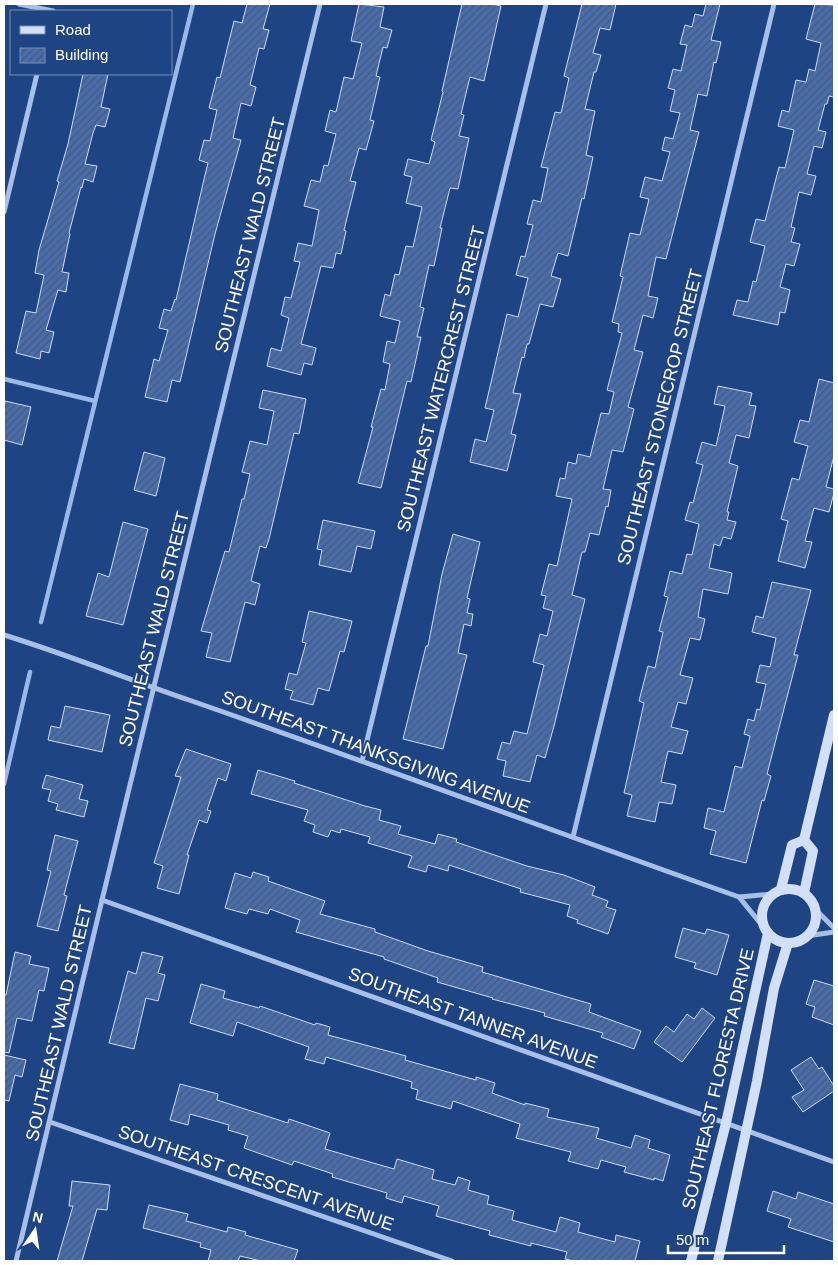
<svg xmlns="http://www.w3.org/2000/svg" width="838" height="1265" font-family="Arial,sans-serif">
<defs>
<pattern id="building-hatch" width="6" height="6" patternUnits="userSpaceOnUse" patternTransform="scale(1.25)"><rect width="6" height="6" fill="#476dac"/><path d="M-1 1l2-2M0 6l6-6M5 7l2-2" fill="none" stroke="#4a5972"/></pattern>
</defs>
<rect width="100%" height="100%" fill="#1f4483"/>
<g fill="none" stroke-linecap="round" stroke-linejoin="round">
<g stroke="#99b9eb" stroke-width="4.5">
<path d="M4 379 95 401"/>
<path d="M41 622 193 4"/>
<path d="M4 784 30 672"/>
</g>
</g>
<g fill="url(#building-hatch)" stroke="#cadbf7">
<path d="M247 4H270L263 29 269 30 264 49 259 48 250 85 256 87 251 106 241 103 233 138 241 140 215 234 180 382 172 380 167 402 145 397 154 359 159 361 168 330 159 328 164 309 171 311 175 299 176 300 205 175 208 163 199 160 204 140 210 141 217 110 209 108 217 77 220 78 234 21 242 23Z"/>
<path d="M359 4 384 7 380 27 392 30 387 48 383 47 376 76 380 77 370 120 374 121 366 150 359 148 350 181 356 182 344 230 346 231 341 254 336 253 333 268 321 266 301 344 316 348 312 365 304 363 301 375 267 366 271 348 281 351 289 318 281 315 285 297 291 298 300 262 294 261 298 243 312 246 319 210 304 206 311 180 320 182 324 165 328 166 336 134 325 131 330 110 336 112 344 77 353 79 362 43 351 41Z"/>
<path d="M462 4H492L501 6 484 81 470 77 461 114 464 115 459 136 469 138 458 189 450 188 440 228H442L434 266 429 265 420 307 424 308 417 337H421L411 382 407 381 381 488 358 483 373 427H371L381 389 385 390 390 364 383 362 387 341 395 343 400 321 380 316 385 294 390 296 395 274 399 275 406 246 413 247 422 207 406 203 412 177 404 175 408 159 429 164 435 142 431 140 443 92 442 91Z"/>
<path d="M582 4H616L610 30 600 28 593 53 601 55 596 72H594L585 109 595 111 586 155 593 157 584 199 582 198 568 256 558 253 551 276 561 279 553 307 540 304 529 344H527L524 358 522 357 513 393 521 394 511 434 516 435 507 471 470 462 475 439 486 442 494 410 485 408 507 314 518 317 528 278 516 275 521 256 525 257 533 225 527 224 533 200 541 202 548 168 541 167 555 112 561 113 569 78 564 76Z"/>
<path d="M706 4H720L711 40 721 42 716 63 714 62 707 96 698 94 690 130 699 132 666 259 656 257 648 296 658 298 653 318 643 315 634 350 643 352 628 407 634 409 623 452 612 450 603 489 611 490 608 507 606 506 599 535 590 533 585 552H582L572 595 585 599 554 726 545 758 537 755 530 782 503 776 506 761 497 759 502 742 510 744 514 731 527 734 544 665 533 662 540 634 547 636 553 611 543 608 546 596 541 595 549 564 557 566 572 499 556 496 560 478 565 479 568 462 576 464 578 454 590 457 601 413 609 414 614 392 607 390 622 333 618 332 619 324 612 322 623 277 620 276 630 233 640 235 649 199 640 197 645 177 662 181 670 152 662 150 665 137 673 139 680 113 670 111 675 90 668 88 673 69 681 71 687 45 680 44 685 25 692 27 695 14 703 16Z"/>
<path d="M815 4 834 5V97L829 96 827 104H825L818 130 826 132 822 148 814 146 807 174 816 176 811 195 799 192 791 227 795 228 791 242 800 244 794 266 786 264 780 287 790 290 785 313 780 312 778 325 733 315 737 300 748 302 753 281 756 282 765 246 750 242 756 219 765 221 779 167 785 168 794 130 778 126 782 110 789 112 796 80 806 82 809 69 815 71 821 43 806 39Z"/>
<path d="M83 74H108L101 107 110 109 105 127 96 125 93 133 85 164 97 166 93 182 84 179 82 188 81 187 69 233 70 234 62 272 69 273 66 292 58 290 46 330 54 332 49 353 41 351 40 359 16 353 26 311 36 313 44 275 35 273 39 250 59 182 57 181 68 144Z"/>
<path d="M819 379 834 383V456L826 487 834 489V493L829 512 814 508 805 541 812 542 805 568 778 561 788 521 781 519 792 478 799 480 808 446 794 442 800 420 809 422Z"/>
<path d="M718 386 752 393 749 405 756 406 749 438 736 435 729 463 738 466 727 512H729L727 520 736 522 731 539 723 537 720 546 714 544 709 568 732 573 728 594 703 589 698 617 705 619 700 640 690 638 680 675 693 678 686 704 678 702 671 727 688 731 682 754 668 751 661 782 676 785 672 804 659 802 655 822 627 816 632 795 624 793 644 703 639 701 648 666 655 668 663 632 659 631 668 597 664 596 670 571 682 574 687 554 692 555 699 524 685 520 690 502 693 503 703 465 696 463 702 442 716 446 725 406 714 404Z"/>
<path d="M263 390 306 399 299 434 294 433 269 539 266 548 260 546 251 581 260 584 255 605 245 602 230 662 206 657 212 633 201 631 225 551 229 552 242 499H244L250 474 242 472 250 441 267 445 274 411 259 408Z"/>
<path d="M5 401 31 407 22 445 4 440V408Z"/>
<path d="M144 452 165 458 156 496 134 490Z"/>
<path d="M323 520 375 531 371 549 357 546 351 572 319 565 322 550 317 549Z"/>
<path d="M123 522 148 529 123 625 86 616 98 573 109 577Z"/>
<path d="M453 534 480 542 467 598 470 599 467 613 473 614 471 626 464 624 458 653 467 655 443 749 403 739 426 646H428L442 574Z"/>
<path d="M772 582 811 590 794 655H798L767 774 771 776 764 801 762 800 746 863 710 854 716 831 704 828 708 808 724 812 735 766 742 768 750 736 744 734 748 719 754 721 757 709 760 710 766 684 756 682 760 665 770 667 776 638 752 632 756 616 763 618Z"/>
<path d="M309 611 352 621 344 652 340 651 329 691 318 688 313 705 290 699 293 691 285 689 289 673 297 675 306 643 302 642Z"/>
<path d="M65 706 110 715 102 752 48 740 51 726 60 728Z"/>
<path d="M186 749 231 764 226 781 218 778 207 810 211 811 207 823 199 820 187 855H189L179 894 157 888 163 866 154 863 181 777 175 776Z"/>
<path d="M258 770 295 781 294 783 365 806 381 810 379 820 401 826 398 834 435 844 438 834 457 839 456 842 527 866 564 875 595 887 592 895 608 901 606 907 616 910 608 934 577 923 578 920 567 916 570 905 520 892 521 889 449 865 448 871 428 865 426 872 408 867 412 856 368 843 370 837 341 829 340 833 331 830 328 837 313 832 315 825 304 821 308 810 251 794Z"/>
<path d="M46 775 83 785 79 799 88 801 84 817 56 810 58 804 48 801 51 790 42 788Z"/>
<path d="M55 835 78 841 64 895 67 896 58 931 37 926 51 871 47 870Z"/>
<path d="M253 872 269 877 268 881 325 901 320 914 375 929V932L428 951 483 967 482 972 591 1004 589 1012 641 1031 634 1049 601 1037 603 1033 544 1016 545 1013 492 999 493 998 437 982 438 978 384 959V957L296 932 300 920 270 909 268 914 249 909 247 914 225 908 235 873 251 878Z"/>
<path d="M683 928 705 934 707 929 729 935 717 975 694 968 696 963 675 957Z"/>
<path d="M15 952 31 956 29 964 49 968 44 991 39 990 32 1021 17 1018 9 1053 4 1052V995H6Z"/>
<path d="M142 952 163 957 158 973 165 975 158 1001 146 998 134 1049 109 1043 128 971 136 974Z"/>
<path d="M814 980 834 986V1025L812 1017 815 1007 806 1004Z"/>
<path d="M201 984 225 991 223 998 259 1008 260 1006 315 1025 316 1023 330 1027 328 1035 406 1056 405 1060 476 1080V1077L495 1083 492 1093 525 1105V1103L549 1109 547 1117 599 1128 596 1138 631 1148 635 1135 650 1140 648 1148 670 1155 663 1181 654 1178V1180L624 1172 626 1167 601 1160 598 1169 568 1161 571 1152 516 1138 520 1124 453 1101 451 1109 416 1099 418 1090 411 1088 412 1082 326 1057 324 1064 305 1059 309 1047 237 1022 233 1036 190 1023Z"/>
<path d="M702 1008 715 1018 682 1062 654 1042 666 1026 674 1032 687 1014 694 1019Z"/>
<path d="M4 1055 26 1060 22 1077 15 1075 9 1101 4 1100Z"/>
<path d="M811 1057 819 1069 822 1067 834 1086V1091L803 1112 792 1097 804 1090 791 1070Z"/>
<path d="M180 1084 218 1094 217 1100 288 1123 289 1119 330 1133 325 1149 394 1169 397 1159 434 1170 432 1179 455 1185 458 1177 470 1181 468 1190 489 1196 487 1204 514 1211 512 1220 556 1232 560 1217 580 1223 578 1232 615 1242 616 1235 640 1241 635 1261H574L565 1259 567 1252 531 1243V1246L489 1235 490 1231 436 1216 439 1206 404 1196 402 1203 386 1198 387 1193 332 1177 333 1174 294 1161 292 1165 244 1148 248 1136 228 1130 229 1125 190 1114 188 1125 170 1120Z"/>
<path d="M72 1181 110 1185 107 1210 97 1209 82 1261H57L73 1206H69Z"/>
<path d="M773 1191 796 1199 798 1192 834 1204V1242L788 1227 791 1219 767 1211Z"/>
<path d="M149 1205 188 1214 186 1221 227 1232 228 1227 246 1232 245 1235 298 1250 294 1261H261L240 1256 238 1261H208L211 1250 200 1247 201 1243 143 1228Z"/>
</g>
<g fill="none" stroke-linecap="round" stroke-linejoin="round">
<g stroke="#a6c0e9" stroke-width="5">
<path d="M19 4 53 11"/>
<path d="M4 212 37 74"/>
<path d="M4 635C66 654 127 679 189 700 373 764 556 832 739 897"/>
<path d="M362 761 546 4"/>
<path d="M573 837 774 4"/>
<path d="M102 900 834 1162"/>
<path d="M815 909 834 928"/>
<path d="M765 929 739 897 772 894"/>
<path d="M807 936 834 932"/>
<path d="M50 1122 452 1261"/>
<path d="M16 1261 102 900 320 4"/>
</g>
<g stroke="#d1dff7" stroke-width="10">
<circle cx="789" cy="916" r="27"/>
<path d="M781 889 792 845 804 840"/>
<path d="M804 893 813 851 804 840 834 715"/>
<path d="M691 1261 726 1123 768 933"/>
<path d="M718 1261 757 1081 774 988 788 943"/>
</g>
</g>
<g text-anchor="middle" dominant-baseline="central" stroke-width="4" stroke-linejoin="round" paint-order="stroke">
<g font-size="18" fill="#fff" stroke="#1f4483">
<text transform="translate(250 235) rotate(-76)">SOUTHEAST WALD STREET</text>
<text transform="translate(441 379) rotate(-76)">SOUTHEAST WATERCREST STREET</text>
<text transform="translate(660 417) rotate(-76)">SOUTHEAST STONECROP STREET</text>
<text transform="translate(154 629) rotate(-76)">SOUTHEAST WALD STREET</text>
<text transform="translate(376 752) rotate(20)">SOUTHEAST THANKSGIVING AVENUE</text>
<text transform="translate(473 1018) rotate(20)">SOUTHEAST TANNER AVENUE</text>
<text transform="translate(59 1023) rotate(-77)">SOUTHEAST WALD STREET</text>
<text transform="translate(718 1079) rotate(-77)">SOUTHEAST FLORESTA DRIVE</text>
<text transform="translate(256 1178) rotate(19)">SOUTHEAST CRESCENT AVENUE</text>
</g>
</g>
<rect width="838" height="1265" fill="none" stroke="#ffffff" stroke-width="10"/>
<rect x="10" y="10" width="162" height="65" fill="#1f4483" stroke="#798fb5"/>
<rect x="20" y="26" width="25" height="8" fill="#d1dff7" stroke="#798fb5"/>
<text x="55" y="35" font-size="15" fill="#ffffff">Road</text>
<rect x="20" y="48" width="25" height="15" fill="url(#building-hatch)" stroke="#798fb5"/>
<text x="55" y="60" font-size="15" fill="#ffffff">Building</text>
<g transform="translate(35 1230) rotate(13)" stroke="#1f4483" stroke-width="4" paint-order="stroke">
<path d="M0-4L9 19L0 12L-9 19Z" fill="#ffffff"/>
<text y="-8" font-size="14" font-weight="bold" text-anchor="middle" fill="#ffffff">N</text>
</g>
<path d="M668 1245v8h116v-8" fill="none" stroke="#ffffff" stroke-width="2.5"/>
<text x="676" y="1245" font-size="15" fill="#ffffff" stroke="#1f4483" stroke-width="4" paint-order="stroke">50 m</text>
</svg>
